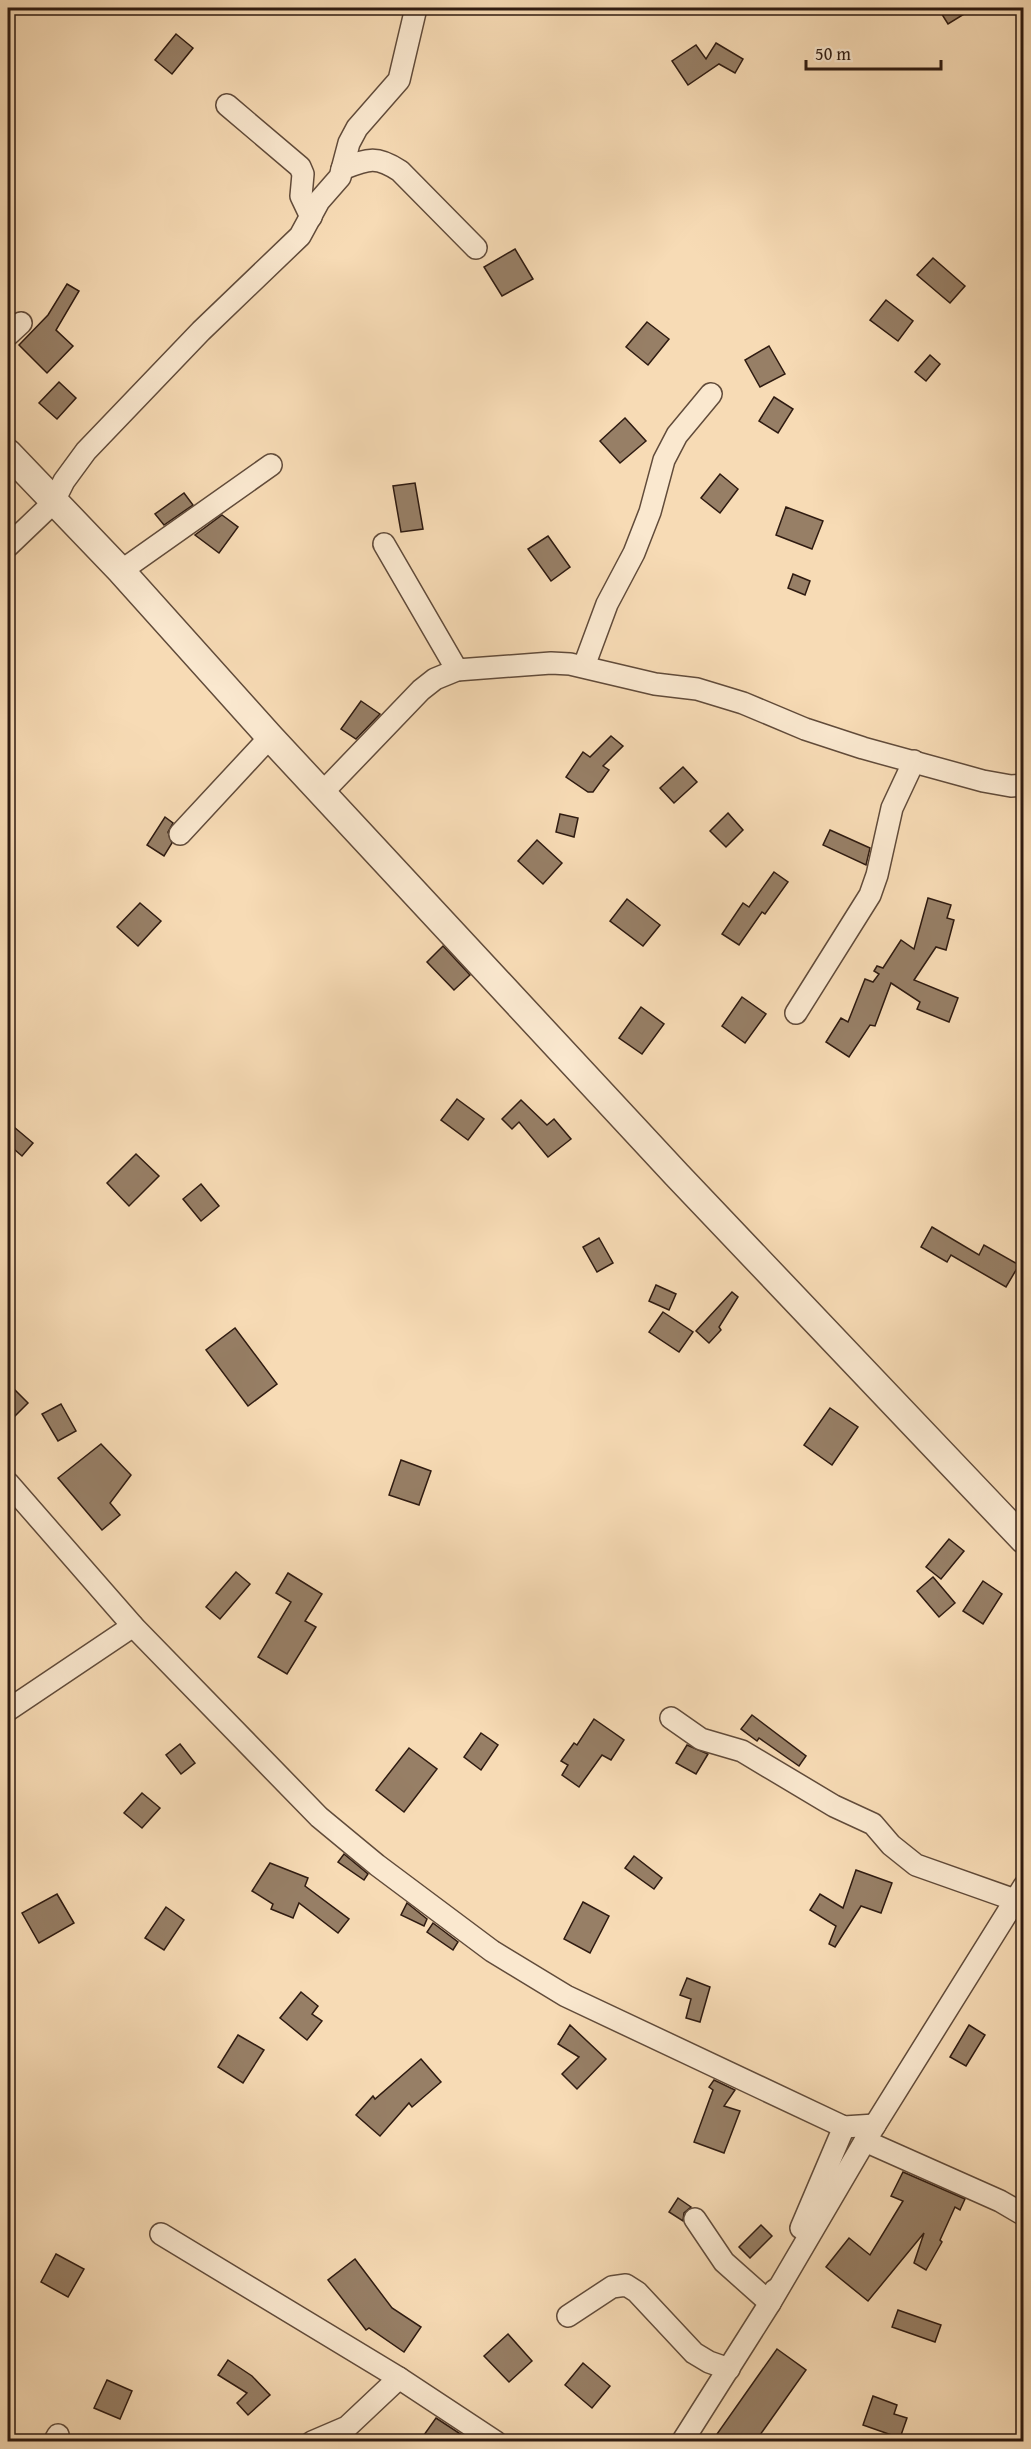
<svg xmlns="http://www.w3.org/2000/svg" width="1031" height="2449" font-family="'Gentium Book Plus',serif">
<rect width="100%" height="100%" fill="#f7dbb5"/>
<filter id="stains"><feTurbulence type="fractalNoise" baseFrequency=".00333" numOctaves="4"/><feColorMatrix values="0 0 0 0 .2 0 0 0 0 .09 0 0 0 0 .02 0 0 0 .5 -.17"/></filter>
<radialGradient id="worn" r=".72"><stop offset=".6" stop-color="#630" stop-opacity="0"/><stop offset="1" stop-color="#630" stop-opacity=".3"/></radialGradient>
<g fill="#977f66" stroke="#2f1b11" stroke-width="1.5">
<path d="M938 8H974L948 24Z"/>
<path d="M176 34 193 48 172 74 155 60Z"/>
<path d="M716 43 743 59 735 73 719 64 688 85 672 61 696 45 706 59Z"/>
<path d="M515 249 533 279 502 296 484 267Z"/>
<path d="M933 258 965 286 950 303 917 275Z"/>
<path d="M67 284 79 291 56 330 73 346 47 373 19 345 48 315Z"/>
<path d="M886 300 913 321 898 341 870 320Z"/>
<path d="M647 322 669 339 648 365 626 347Z"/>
<path d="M769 346 785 374 760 387 745 360Z"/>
<path d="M930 355 940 364 926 381 915 372Z"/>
<path d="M59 382 76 398 57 419 39 403Z"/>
<path d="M774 397 793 409 778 433 759 421Z"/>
<path d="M625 418 646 441 620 463 600 441Z"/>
<path d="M720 474 738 489 720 513 701 498Z"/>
<path d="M415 483 423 529 401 532 393 486Z"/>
<path d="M184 493 193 505 164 525 155 514Z"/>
<path d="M786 507 823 521 812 549 776 535Z"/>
<path d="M222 515 238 527 219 553 195 535Z"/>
<path d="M548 536 570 567 551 581 528 549Z"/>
<path d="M793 574 810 581 805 595 788 588Z"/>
<path d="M361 701 380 714 356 739 341 729Z"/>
<path d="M611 736 623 746 603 766 609 770 593 792H588L566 777 583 752 590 757Z"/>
<path d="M683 767 697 782 674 803 660 788Z"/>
<path d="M728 813 743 830 726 847 710 831Z"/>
<path d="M560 814 578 818 574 837 556 832Z"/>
<path d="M165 817 173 823 168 832 172 843 164 856 147 845Z"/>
<path d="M830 830 870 848 866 865 823 845Z"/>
<path d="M537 840 562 863 543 884 518 861Z"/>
<path d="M774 872 788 882 765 914 762 912 739 945 722 934 743 903 749 907Z"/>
<path d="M928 898 951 905 947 918 954 920 946 950 936 947 914 980 958 998 949 1022 917 1009 920 1002 891 983 875 1026 870 1025 849 1057 826 1042 841 1018 848 1022 865 979 873 982 879 974 874 971 877 966 883 968 901 940 914 949Z"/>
<path d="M627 899 660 925 643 946 610 921Z"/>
<path d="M140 903 161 921 138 946 117 927Z"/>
<path d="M443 946 470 975 454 990 427 962Z"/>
<path d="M742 997 766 1014 745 1043 722 1026Z"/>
<path d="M641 1007 664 1024 642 1054 619 1038Z"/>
<path d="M457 1099 484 1119 468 1140 441 1120Z"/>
<path d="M521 1100 547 1125 554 1119 571 1139 548 1157 519 1122 512 1129 502 1119Z"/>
<path d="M8 1122 33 1143 22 1156 8 1144Z"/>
<path d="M136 1154 159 1176 129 1206 107 1183Z"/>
<path d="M201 1184 219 1206 201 1221 183 1199Z"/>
<path d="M932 1227 979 1255 984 1245 1019 1265 1006 1287 951 1255 947 1262 921 1247Z"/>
<path d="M599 1238 613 1263 597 1272 583 1247Z"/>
<path d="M656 1285 676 1294 669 1310 649 1301Z"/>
<path d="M732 1292 738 1297 719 1327 721 1330 709 1343 696 1331Z"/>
<path d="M663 1312 693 1332 679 1352 649 1332Z"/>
<path d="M235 1328 277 1384 248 1406 206 1350Z"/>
<path d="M8 1383 28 1403 8 1423Z"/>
<path d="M61 1404 76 1431 58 1441 42 1414Z"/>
<path d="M830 1408 858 1427 832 1465 804 1445Z"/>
<path d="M101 1444 131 1475 110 1503 120 1515 102 1530 58 1478Z"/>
<path d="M401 1460 431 1471 419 1505 389 1495Z"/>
<path d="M949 1539 964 1551 941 1579 926 1567Z"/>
<path d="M236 1572 250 1584 220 1619 206 1607Z"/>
<path d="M288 1573 322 1594 305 1621 316 1627 287 1674 258 1657 291 1602 276 1593Z"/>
<path d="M933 1577 955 1603 939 1617 917 1591Z"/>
<path d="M983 1581 1002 1594 983 1624 963 1611Z"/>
<path d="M752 1715 806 1756 799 1766 759 1738 757 1741 741 1729Z"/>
<path d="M594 1719 624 1740 611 1760 602 1755 579 1787 562 1775 568 1765 561 1761 574 1743 577 1745Z"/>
<path d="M481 1733 498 1745 481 1770 464 1757Z"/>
<path d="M180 1744 195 1763 181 1774 166 1755Z"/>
<path d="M687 1745 708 1754 696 1774 676 1763Z"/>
<path d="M409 1748 437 1769 404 1812 376 1790Z"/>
<path d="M142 1793 160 1808 142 1828 124 1813Z"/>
<path d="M344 1854 368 1874 364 1880 338 1862Z"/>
<path d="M634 1856 662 1878 654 1889 625 1868Z"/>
<path d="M270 1863 308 1878 305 1886 349 1919 338 1933 299 1903 293 1918 271 1909 273 1904 252 1891Z"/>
<path d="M856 1870 892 1883 881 1913 861 1906 835 1947 829 1944 836 1926 810 1910 820 1894 843 1908Z"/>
<path d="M57 1894 74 1923 39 1943 22 1913Z"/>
<path d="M583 1902 609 1916 590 1953 564 1939Z"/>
<path d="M407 1903 427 1919 424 1926 401 1915Z"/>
<path d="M166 1907 184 1920 164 1950 145 1938Z"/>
<path d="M433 1923 458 1942 453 1950 427 1932Z"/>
<path d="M687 1978 710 1987 700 2022 686 2018 691 1999 680 1995Z"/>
<path d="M301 1992 318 2006 312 2014 322 2021 307 2040 280 2018Z"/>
<path d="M570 2025 606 2059 577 2089 562 2074 579 2057 558 2044Z"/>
<path d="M969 2025 985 2035 966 2066 950 2057Z"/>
<path d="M238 2035 264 2050 243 2083 218 2067Z"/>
<path d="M421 2059 441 2082 412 2107 409 2103 380 2136 356 2115 373 2096 375 2099Z"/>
<path d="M714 2080 735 2090 724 2106 740 2111 724 2153 694 2142 713 2090 709 2087Z"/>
<path d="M903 2172 965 2199 960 2210 955 2207 940 2240 942 2242 926 2270 914 2263 924 2233 868 2301 826 2267 849 2238 870 2255 903 2201 891 2196Z"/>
<path d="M678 2198 691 2207 684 2213 683 2221 669 2212Z"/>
<path d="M761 2225 772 2236 750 2258 739 2247Z"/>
<path d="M56 2254 84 2269 68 2297 41 2282Z"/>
<path d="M355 2259 392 2308 421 2327 404 2352 369 2328 366 2330 328 2280Z"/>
<path d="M898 2310 941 2325 935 2342 892 2327Z"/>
<path d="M508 2334 532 2361 509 2382 484 2356Z"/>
<path d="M777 2349 806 2370 755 2442H727L717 2434Z"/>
<path d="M228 2360 252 2376 270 2395 248 2415 237 2403 247 2393 218 2375Z"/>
<path d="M583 2363 610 2386 592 2408 565 2385Z"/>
<path d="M107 2380 132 2391 120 2419 94 2408Z"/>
<path d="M873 2396 897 2405 894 2414 907 2418 900 2438 863 2425Z"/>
<path d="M436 2418 462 2435 458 2442H419Z"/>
</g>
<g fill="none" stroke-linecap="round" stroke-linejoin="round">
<defs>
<g id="minor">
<path d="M227 105 300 167 303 174 301 196 311 217"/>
<path d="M342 169C368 159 376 155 400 171L476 248"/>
<path d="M8 335 21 323"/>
<path d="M384 544 457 670"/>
<path d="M8 546 53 503 64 481 86 451 201 331 300 236 319 201 340 177 349 143 357 128 399 80 416 8"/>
<path d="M121 571 271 465"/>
<path d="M584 666 607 604 634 553 650 512 664 460 677 435 711 394"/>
<path d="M322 793 421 690 435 679 457 670 551 663 570 664 655 684 697 689 743 703 805 729 863 748 983 781 1011 786 1024 785"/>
<path d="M180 834 270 737"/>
<path d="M796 1013 870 895 877 875 892 808 914 761"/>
<path d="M8 1483 133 1626 319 1817 377 1865 492 1951 566 1996 844 2127 875 2125"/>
<path d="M8 1710 133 1626"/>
<path d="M671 1718 701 1739 742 1751 834 1806 873 1824 891 1845 916 1865 1015 1900"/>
<path d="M865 2141 1000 2201 1024 2215"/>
<path d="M695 2219 724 2262 770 2303 775 2290"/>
<path d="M801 2228 844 2127"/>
<path d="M161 2234 399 2378 496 2442"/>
<path d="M568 2316 612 2287 626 2285 637 2292 694 2353 709 2362 729 2369"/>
<path d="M54 2442 58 2435"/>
<path d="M312 2442 347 2427 399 2378"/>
<path d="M682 2442 770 2303 865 2141 1024 1886"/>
</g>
<path id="tertiary" d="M8 453 121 571 270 737 677 1175 1024 1540"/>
</defs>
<use href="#minor" stroke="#614b3a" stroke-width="24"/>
<use href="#tertiary" stroke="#614b3a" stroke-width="30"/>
<use href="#minor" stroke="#fae8cf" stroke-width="21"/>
<use href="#tertiary" stroke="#fae8cf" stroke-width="27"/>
</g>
<rect width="1031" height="2449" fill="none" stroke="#f7dbb5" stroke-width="30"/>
<rect x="9" y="9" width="1013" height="2431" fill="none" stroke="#2f1b11" stroke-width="3"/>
<rect x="15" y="15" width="1001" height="2419" fill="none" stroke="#2f1b11" stroke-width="1.5"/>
<path d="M806 60v9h135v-9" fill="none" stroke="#2f1b11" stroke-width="3"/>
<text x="815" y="60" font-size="18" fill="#2f1b11" stroke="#fae8cf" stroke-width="4.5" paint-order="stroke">50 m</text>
<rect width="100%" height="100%" filter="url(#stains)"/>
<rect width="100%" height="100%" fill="url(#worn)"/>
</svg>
